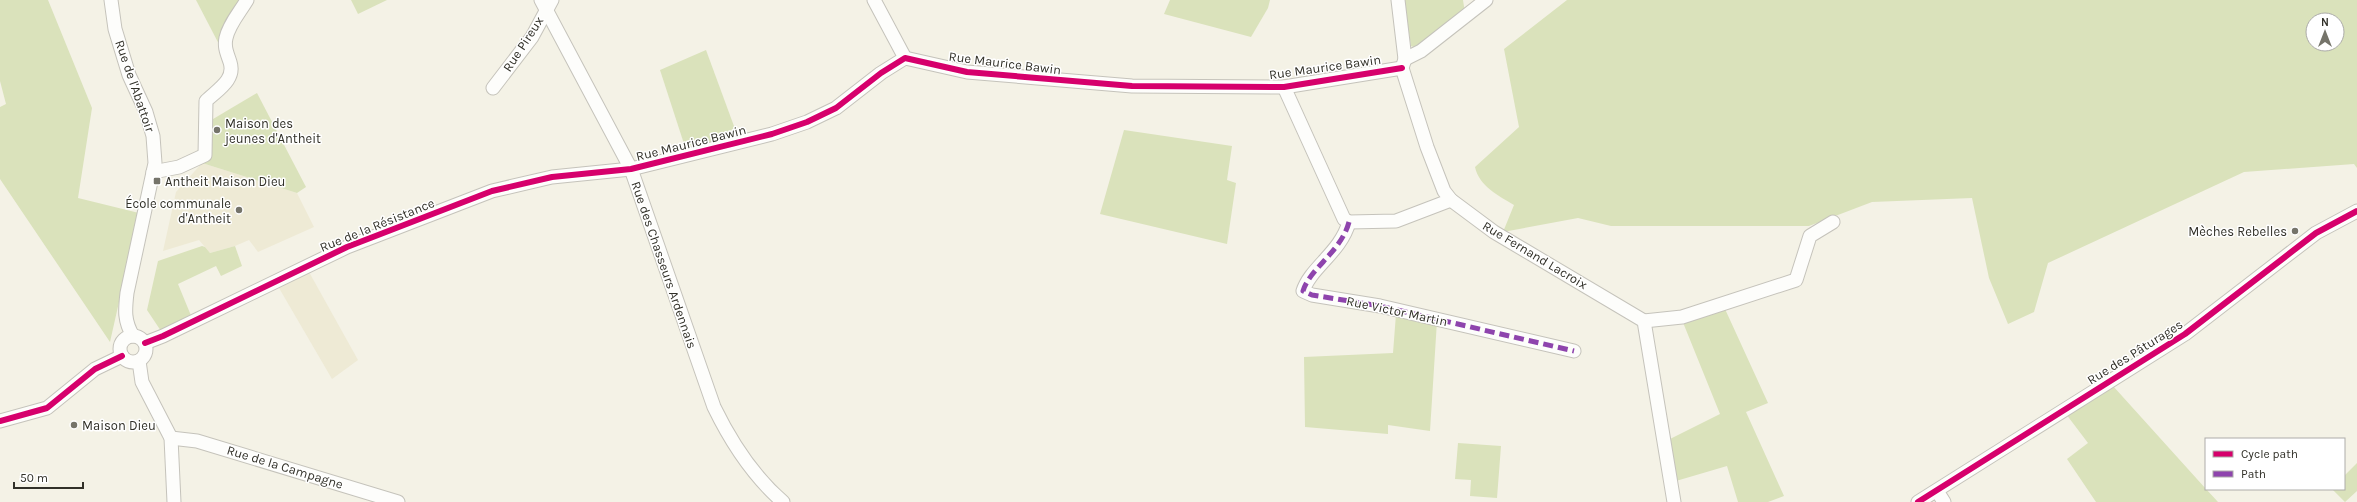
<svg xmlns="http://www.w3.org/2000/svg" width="2357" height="502" font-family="Karla,sans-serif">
<rect width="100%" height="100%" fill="#f4f2e6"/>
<g fill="#eeead5">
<path d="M202 163 297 193 314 227 258 252 249 240 235 246 210 253 199 240 163 251 176 192Z"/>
<path d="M309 272 358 360 332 379 279 288Z"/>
</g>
<g fill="#dae2bb" fill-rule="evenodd">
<path d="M0 0H48L92 108 78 198 139 213 110 342 0 179V107L6 104 0 81Z"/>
<path d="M196 0H243L222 50Z"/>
<path d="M351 0H387L358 14Z"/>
<path d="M1170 0H1270L1268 8 1251 37 1164 14Z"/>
<path d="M1404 0H1463L1465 13 1419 49 1411 46Z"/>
<path d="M1567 0H2357V168L2354 164 2244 172 2048 263 2034 312 2008 324 1989 278 1972 198 1872 202 1809 226H1611L1578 218 1503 232 1514 205C1499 196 1479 186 1475 167L1519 127 1504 49ZM2313 20H2337V44H2313Z"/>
<path d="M706 50 738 137 686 150 660 70Z"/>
<path d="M257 93 306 187 297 193 202 163 208 122Z"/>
<path d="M1124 130 1232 146 1227 180 1236 183 1227 244 1100 214Z"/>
<path d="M202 246 205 247 210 253 235 246 242 266 221 276 216 266 178 284 192 318 161 331 147 310 158 261Z"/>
<path d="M1725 309 1768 403 1746 412 1784 496 1768 502H1738L1727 466 1676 481 1668 440 1720 414 1682 320Z"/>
<path d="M1396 314 1437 321 1430 431 1388 425V434L1305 427 1304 357 1393 353Z"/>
<path d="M2113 386 2206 489 2218 502H2096L2067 459 2088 443 2066 414Z"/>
<path d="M1458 443 1501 446 1497 498 1470 496 1471 480 1455 479Z"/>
<path d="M2357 463V491L2345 502 2332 489H2344V476Z"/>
</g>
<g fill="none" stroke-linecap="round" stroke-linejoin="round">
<defs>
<g id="minor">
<path d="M111 0 115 29 129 75 146 112 153 136 155 163 127 293C125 310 124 321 133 336"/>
<path d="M541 0 631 169 714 407C731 442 753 476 783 502"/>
<path d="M874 0 905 58"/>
<path d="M1398 0 1405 59 1402 68 1427 147 1444 191 1451 200 1494 232 1644 321 1674 502"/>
<path d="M1405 59 1421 51 1486 0"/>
<path d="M1284 87 1344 219 1349 222 1396 221 1451 200"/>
<path d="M493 88 532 37 552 0"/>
<path d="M153 172 179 167 205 155 206 101C217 90 236 80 230 62 227 53 224 47 226 38 229 24 240 12 247 0"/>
<path d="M1349 222C1341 252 1310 268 1303 291L1312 295 1380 306 1574 351"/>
<path d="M1644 321 1682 317 1796 280 1810 236 1833 222"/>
<circle cx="133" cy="349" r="13"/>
<path d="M145 343 163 336 347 247 492 191 552 177 631 169 772 134 807 122 836 108 881 73 905 58 967 72 1132 86 1284 87 1402 68"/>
<path d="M139 361 142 382 171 438 174 502"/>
<path d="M0 421 47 408 95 369 122 356"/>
<path d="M171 438 197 441 398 502"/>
<path d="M1937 491 1944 502"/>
<path d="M1918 502 2185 334 2316 233 2357 211"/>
</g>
</defs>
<use href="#minor" stroke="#c5c3bb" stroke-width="15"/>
<use href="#minor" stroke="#fdfdfb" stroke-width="13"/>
<path stroke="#8e44ad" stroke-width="5" stroke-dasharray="10 5" stroke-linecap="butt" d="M1349 222C1341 252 1310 268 1303 291L1312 295 1380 306 1574 351"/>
<defs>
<g id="cycleway">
<path d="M145 343 163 336 347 247 492 191 552 177 631 169 772 134 807 122 836 108 881 73 905 58 967 72 1132 86 1284 87 1402 68"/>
<path d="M0 421 47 408 95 369 122 356"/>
<path d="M1918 502 2185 334 2316 233 2357 211"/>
</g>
</defs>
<use href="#cycleway" stroke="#fff" stroke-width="8"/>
<use href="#cycleway" stroke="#d6006c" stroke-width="6"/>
</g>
<g fill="#75746a" stroke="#fff" stroke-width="1.5">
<circle cx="217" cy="130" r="4"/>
<rect x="153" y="177" width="8" height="8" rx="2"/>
<circle cx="239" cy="210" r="4"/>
<circle cx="2295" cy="231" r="4"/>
<circle cx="74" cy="425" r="4"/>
</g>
<g text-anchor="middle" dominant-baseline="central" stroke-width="3" stroke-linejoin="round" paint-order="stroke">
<g font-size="13" fill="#313028" stroke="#fff">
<text transform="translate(523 44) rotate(-57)">Rue Pireux</text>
<text transform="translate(1005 63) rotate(7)">Rue Maurice Bawin</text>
<text transform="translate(1325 67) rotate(-8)">Rue Maurice Bawin</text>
<text transform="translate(135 86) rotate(71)">Rue de l'Abattoir</text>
<text transform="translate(691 143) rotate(-14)">Rue Maurice Bawin</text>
<text transform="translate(377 225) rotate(-22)">Rue de la Résistance</text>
<text transform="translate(1535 255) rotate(31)">Rue Fernand Lacroix</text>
<text transform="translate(664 265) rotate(71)">Rue des Chasseurs Ardennais</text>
<text transform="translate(1397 311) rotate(12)">Rue Victor Martin</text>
<text transform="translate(2135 352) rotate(-32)">Rue des Pâturages</text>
<text transform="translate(285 467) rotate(17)">Rue de la Campagne</text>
</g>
<g font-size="13" fill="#313028" stroke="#fff" text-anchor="start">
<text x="225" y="123">Maison des<tspan x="225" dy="15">jeunes d'Antheit</tspan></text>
<text x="165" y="181">Antheit Maison Dieu</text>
<text x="231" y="203" text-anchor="end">École communale<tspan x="231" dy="15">d'Antheit</tspan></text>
<text x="2287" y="231" text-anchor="end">Mèches Rebelles</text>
<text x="82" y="425">Maison Dieu</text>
</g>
</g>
<rect x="2205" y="438" width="140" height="52" fill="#ffffff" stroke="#adaca9"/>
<rect x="2213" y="451" width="20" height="6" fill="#d6006c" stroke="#adaca9"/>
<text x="2241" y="458" font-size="12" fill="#313028">Cycle path</text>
<rect x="2213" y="471" width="20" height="6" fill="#8e44ad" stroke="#adaca9"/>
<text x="2241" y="478" font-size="12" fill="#313028">Path</text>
<g transform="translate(2325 32)"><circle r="19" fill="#ffffff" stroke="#adaca9"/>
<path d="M0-3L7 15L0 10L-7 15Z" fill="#75746a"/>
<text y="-6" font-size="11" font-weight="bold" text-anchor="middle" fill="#313028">N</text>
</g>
<path d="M14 482v6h69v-6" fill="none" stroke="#313028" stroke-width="2"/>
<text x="20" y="482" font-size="12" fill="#313028" stroke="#ffffff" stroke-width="3" paint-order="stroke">50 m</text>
</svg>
